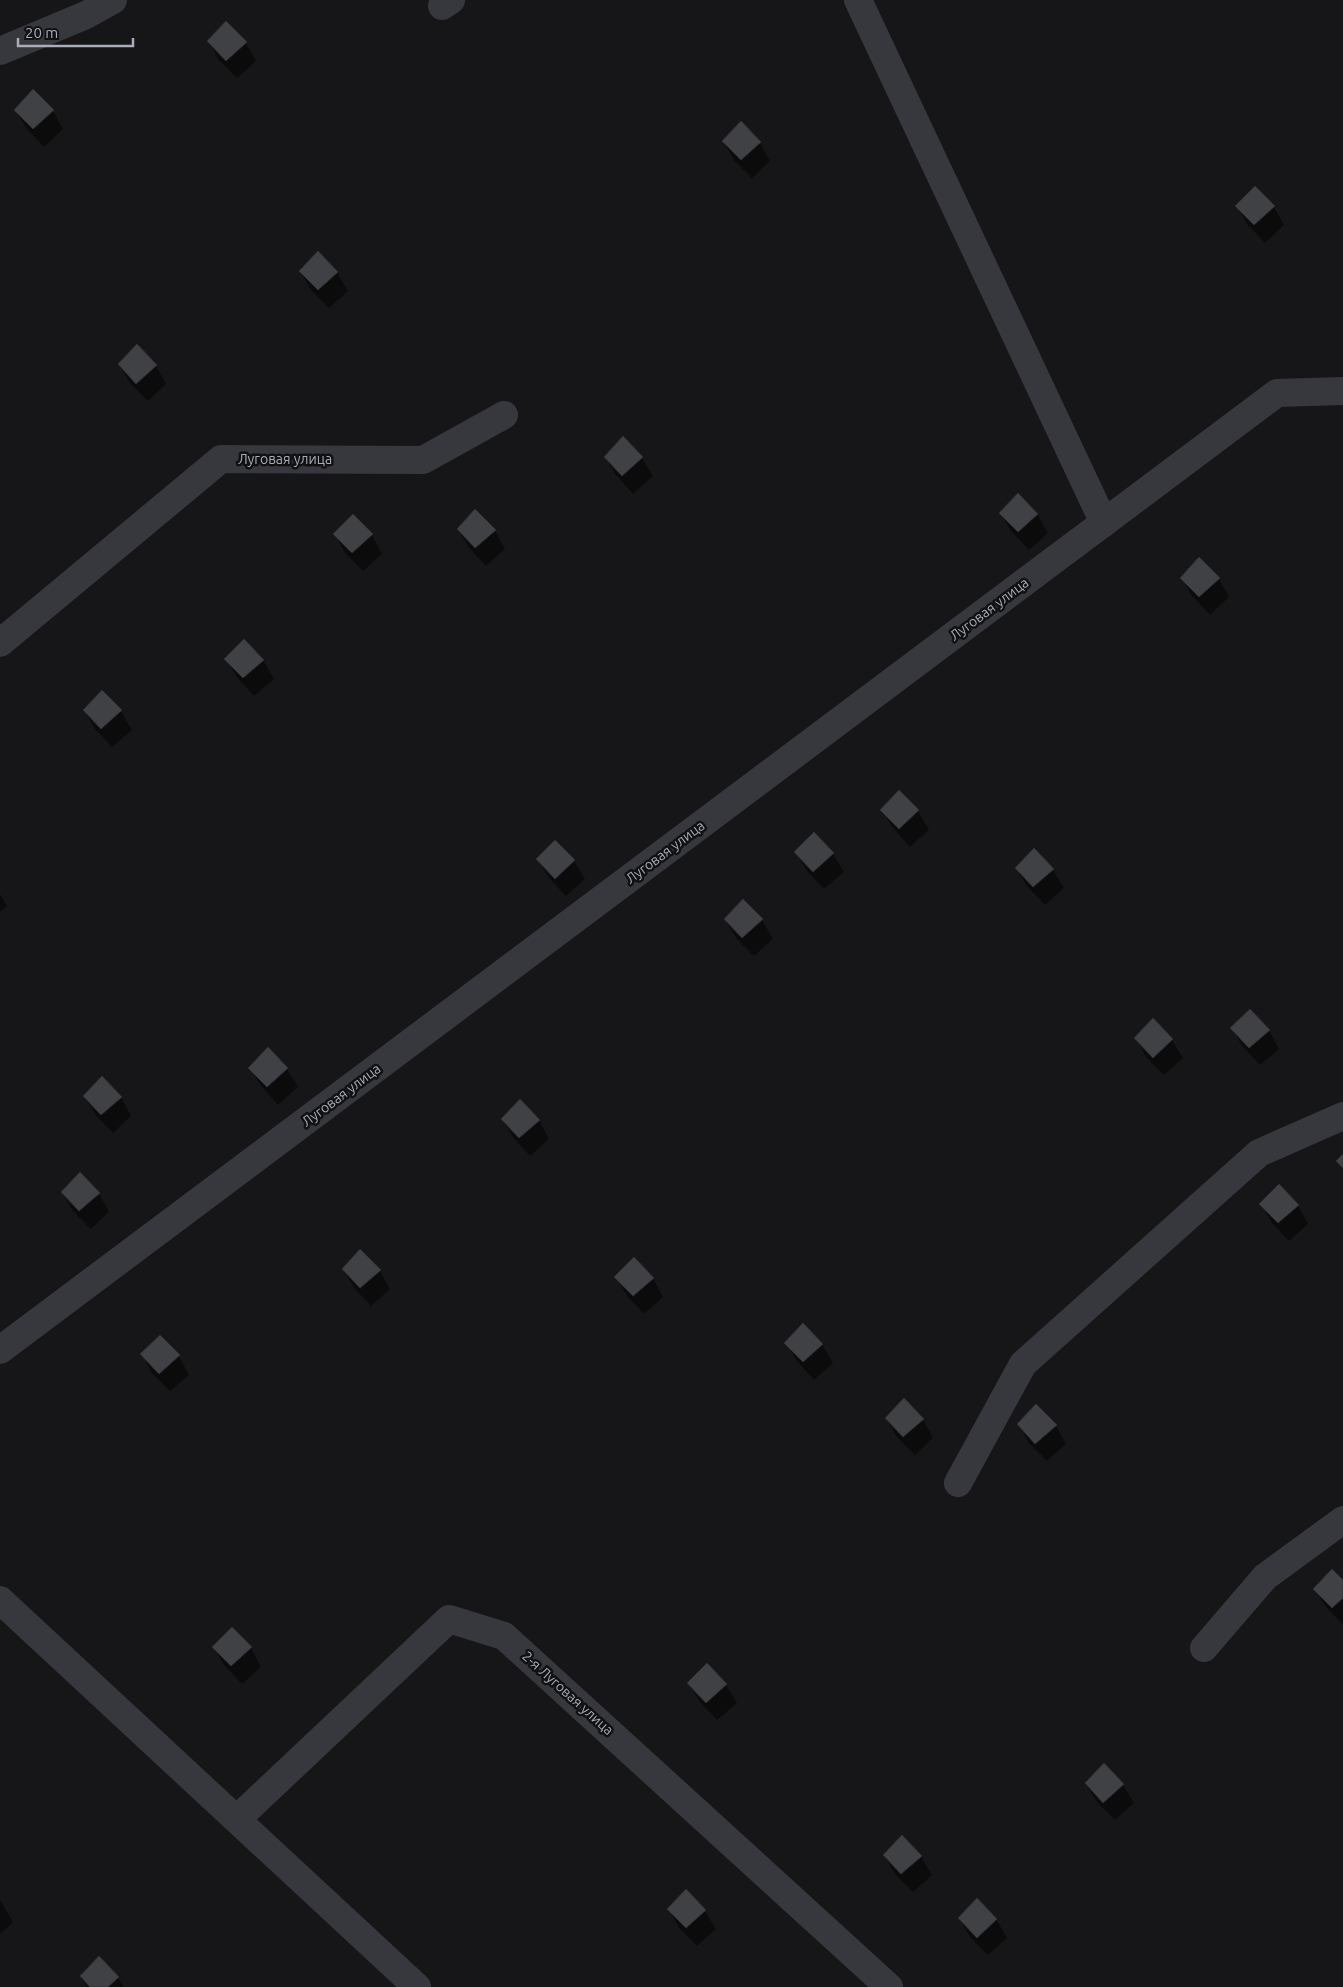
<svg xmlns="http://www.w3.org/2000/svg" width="1343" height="1987" font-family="Ubuntu,sans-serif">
<rect width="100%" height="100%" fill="#161618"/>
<g fill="#0007">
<path d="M208 41 246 43 256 61 237 78 219 60Z"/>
<path d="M16 110 53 111 63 129 44 147 26 128Z"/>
<path d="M723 141 760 143 770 161 752 178 734 160Z"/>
<path d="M1237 206 1274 207 1284 225 1265 243 1247 224Z"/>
<path d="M318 253 337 273 348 291 329 308 311 290 300 271Z"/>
<path d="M119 364 156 366 166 384 148 401 130 383Z"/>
<path d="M623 438 642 458 653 476 633 494 616 475 605 457Z"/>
<path d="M1001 513 1037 514 1048 533 1029 550 1011 531Z"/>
<path d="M353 515 372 535 382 554 363 571 345 553 335 534Z"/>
<path d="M458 529 495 531 505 549 486 566 469 548Z"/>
<path d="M1182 578 1219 579 1229 597 1210 615 1192 596Z"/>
<path d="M226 659 263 660 274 679 254 696 237 677Z"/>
<path d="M102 691 121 711 132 730 112 747 95 729 84 710Z"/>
<path d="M899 791 918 811 929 830 910 847 893 828 882 810Z"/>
<path d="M814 834 833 854 844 872 824 889 807 871 796 853Z"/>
<path d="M555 841 574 861 585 879 566 896 549 878 538 860Z"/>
<path d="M1016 868 1053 870 1064 888 1045 905 1027 886Z"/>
<path d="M0 894 7 906 0 912Z"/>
<path d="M743 901 762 920 773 939 754 956 736 938 725 919Z"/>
<path d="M1232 1029 1269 1030 1279 1049 1260 1065 1243 1047Z"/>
<path d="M1136 1038 1172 1040 1183 1058 1164 1075 1146 1057Z"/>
<path d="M250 1068 287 1069 298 1087 278 1105 261 1086Z"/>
<path d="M84 1096 121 1097 131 1116 113 1133 95 1114Z"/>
<path d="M502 1119 539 1120 549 1139 530 1156 513 1137Z"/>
<path d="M62 1192 99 1194 109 1212 91 1229 73 1211Z"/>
<path d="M1261 1204 1298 1206 1308 1224 1289 1241 1272 1223Z"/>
<path d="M343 1269 380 1271 390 1289 371 1306 354 1288Z"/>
<path d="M616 1277 653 1278 663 1297 644 1314 627 1296Z"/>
<path d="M160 1336 179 1356 189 1375 170 1391 152 1373 142 1355Z"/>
<path d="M786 1343 822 1344 833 1363 814 1380 797 1361Z"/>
<path d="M886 1418 923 1420 933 1438 915 1455 897 1437Z"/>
<path d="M1019 1425 1056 1426 1066 1444 1047 1461 1029 1443Z"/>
<path d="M1343 1581V1625L1326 1607 1315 1589Z"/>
<path d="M232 1628 251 1648 261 1667 242 1684 224 1665 214 1647Z"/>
<path d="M689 1684 726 1685 737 1703 717 1720 700 1702Z"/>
<path d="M1086 1784 1123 1785 1134 1803 1115 1820 1097 1802Z"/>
<path d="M884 1855 921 1857 932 1875 913 1892 895 1874Z"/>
<path d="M686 1891 705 1911 716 1929 697 1946 679 1928 669 1909Z"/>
<path d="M0 1900 13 1922 0 1934Z"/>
<path d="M959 1918 996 1919 1007 1938 988 1955 970 1937Z"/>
<path d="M99 1958 118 1978 124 1987H87L81 1977Z"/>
</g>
<g fill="#404145" stroke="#303034">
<path d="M226 21 247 42 226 61 207 41Z"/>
<path d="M33 89 54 110 33 129 14 110Z"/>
<path d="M741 121 761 142 741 160 722 141Z"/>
<path d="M1255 186 1275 206 1254 225 1235 206Z"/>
<path d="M318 251 338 272 318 290 299 271Z"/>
<path d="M137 344 157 365 136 384 118 364Z"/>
<path d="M623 436 643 457 622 476 604 457Z"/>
<path d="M1018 493 1038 514 1018 532 999 513Z"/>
<path d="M475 509 496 530 475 548 457 529Z"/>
<path d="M353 514 373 534 352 553 333 534Z"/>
<path d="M1199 557 1220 578 1199 597 1180 578Z"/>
<path d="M244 639 264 660 243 678 224 659Z"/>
<path d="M102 690 122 710 101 729 83 710Z"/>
<path d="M899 790 919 810 899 829 880 810Z"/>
<path d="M814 832 834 853 813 872 794 852Z"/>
<path d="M555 840 575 860 555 879 536 859Z"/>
<path d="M1034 848 1054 869 1033 887 1015 868Z"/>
<path d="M743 899 763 919 742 938 724 919Z"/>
<path d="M1250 1009 1270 1030 1249 1048 1230 1028Z"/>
<path d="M1153 1018 1173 1039 1153 1058 1134 1038Z"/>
<path d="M268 1047 288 1068 267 1087 248 1068Z"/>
<path d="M102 1076 122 1097 101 1115 83 1096Z"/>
<path d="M520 1099 540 1120 519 1138 501 1119Z"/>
<path d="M1343 1154V1168L1336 1161Z"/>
<path d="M80 1172 100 1193 79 1211 61 1192Z"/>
<path d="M1279 1184 1299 1205 1278 1223 1259 1204Z"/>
<path d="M360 1249 381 1270 360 1288 342 1269Z"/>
<path d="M634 1257 654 1278 633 1296 614 1277Z"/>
<path d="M803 1323 823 1344 803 1362 784 1343Z"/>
<path d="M160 1335 180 1355 159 1374 140 1354Z"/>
<path d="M904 1398 924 1419 903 1437 885 1418Z"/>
<path d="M1036 1404 1057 1425 1035 1444 1017 1424Z"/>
<path d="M1332 1569 1343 1580V1598L1332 1608 1313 1589Z"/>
<path d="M232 1627 252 1647 231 1666 212 1647Z"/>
<path d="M707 1663 727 1684 706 1703 687 1683Z"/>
<path d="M1104 1763 1124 1784 1103 1803 1085 1783Z"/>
<path d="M902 1835 922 1856 901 1874 883 1855Z"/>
<path d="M686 1889 706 1910 686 1928 667 1909Z"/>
<path d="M977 1898 997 1919 977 1938 958 1918Z"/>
<path d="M99 1956 119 1977 108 1987H90L80 1976Z"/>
</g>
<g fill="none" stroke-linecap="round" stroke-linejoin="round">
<g stroke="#37383d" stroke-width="28">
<path d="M858 0 1104 523"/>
<path d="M442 6 451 0"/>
<path d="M0 51 86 15 113 0"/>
<path d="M0 643 221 459 423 460 504 415"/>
<path d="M0 1350 1277 393 1343 391"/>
<path d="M958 1483 1023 1364 1259 1153 1343 1116"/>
<path d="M0 1600 417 1987"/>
<path d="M1204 1648 1265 1577 1343 1520"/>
<path d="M237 1819 449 1619 504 1636 889 1987"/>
</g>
</g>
<g text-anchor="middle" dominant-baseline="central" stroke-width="5" stroke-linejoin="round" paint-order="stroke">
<g font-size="14" fill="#a8adb8" stroke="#111113">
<text x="285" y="459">Луговая улица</text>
<text transform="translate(989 609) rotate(-37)">Луговая улица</text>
<text transform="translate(665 852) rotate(-37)">Луговая улица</text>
<text transform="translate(341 1095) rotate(-37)">Луговая улица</text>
<text transform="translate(568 1693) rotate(42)">2-я Луговая улица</text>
</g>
</g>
<path d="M18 38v8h115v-8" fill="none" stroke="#a8adb8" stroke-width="2.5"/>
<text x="25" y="38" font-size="15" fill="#a8adb8" stroke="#111113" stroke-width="4" paint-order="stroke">20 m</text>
</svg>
